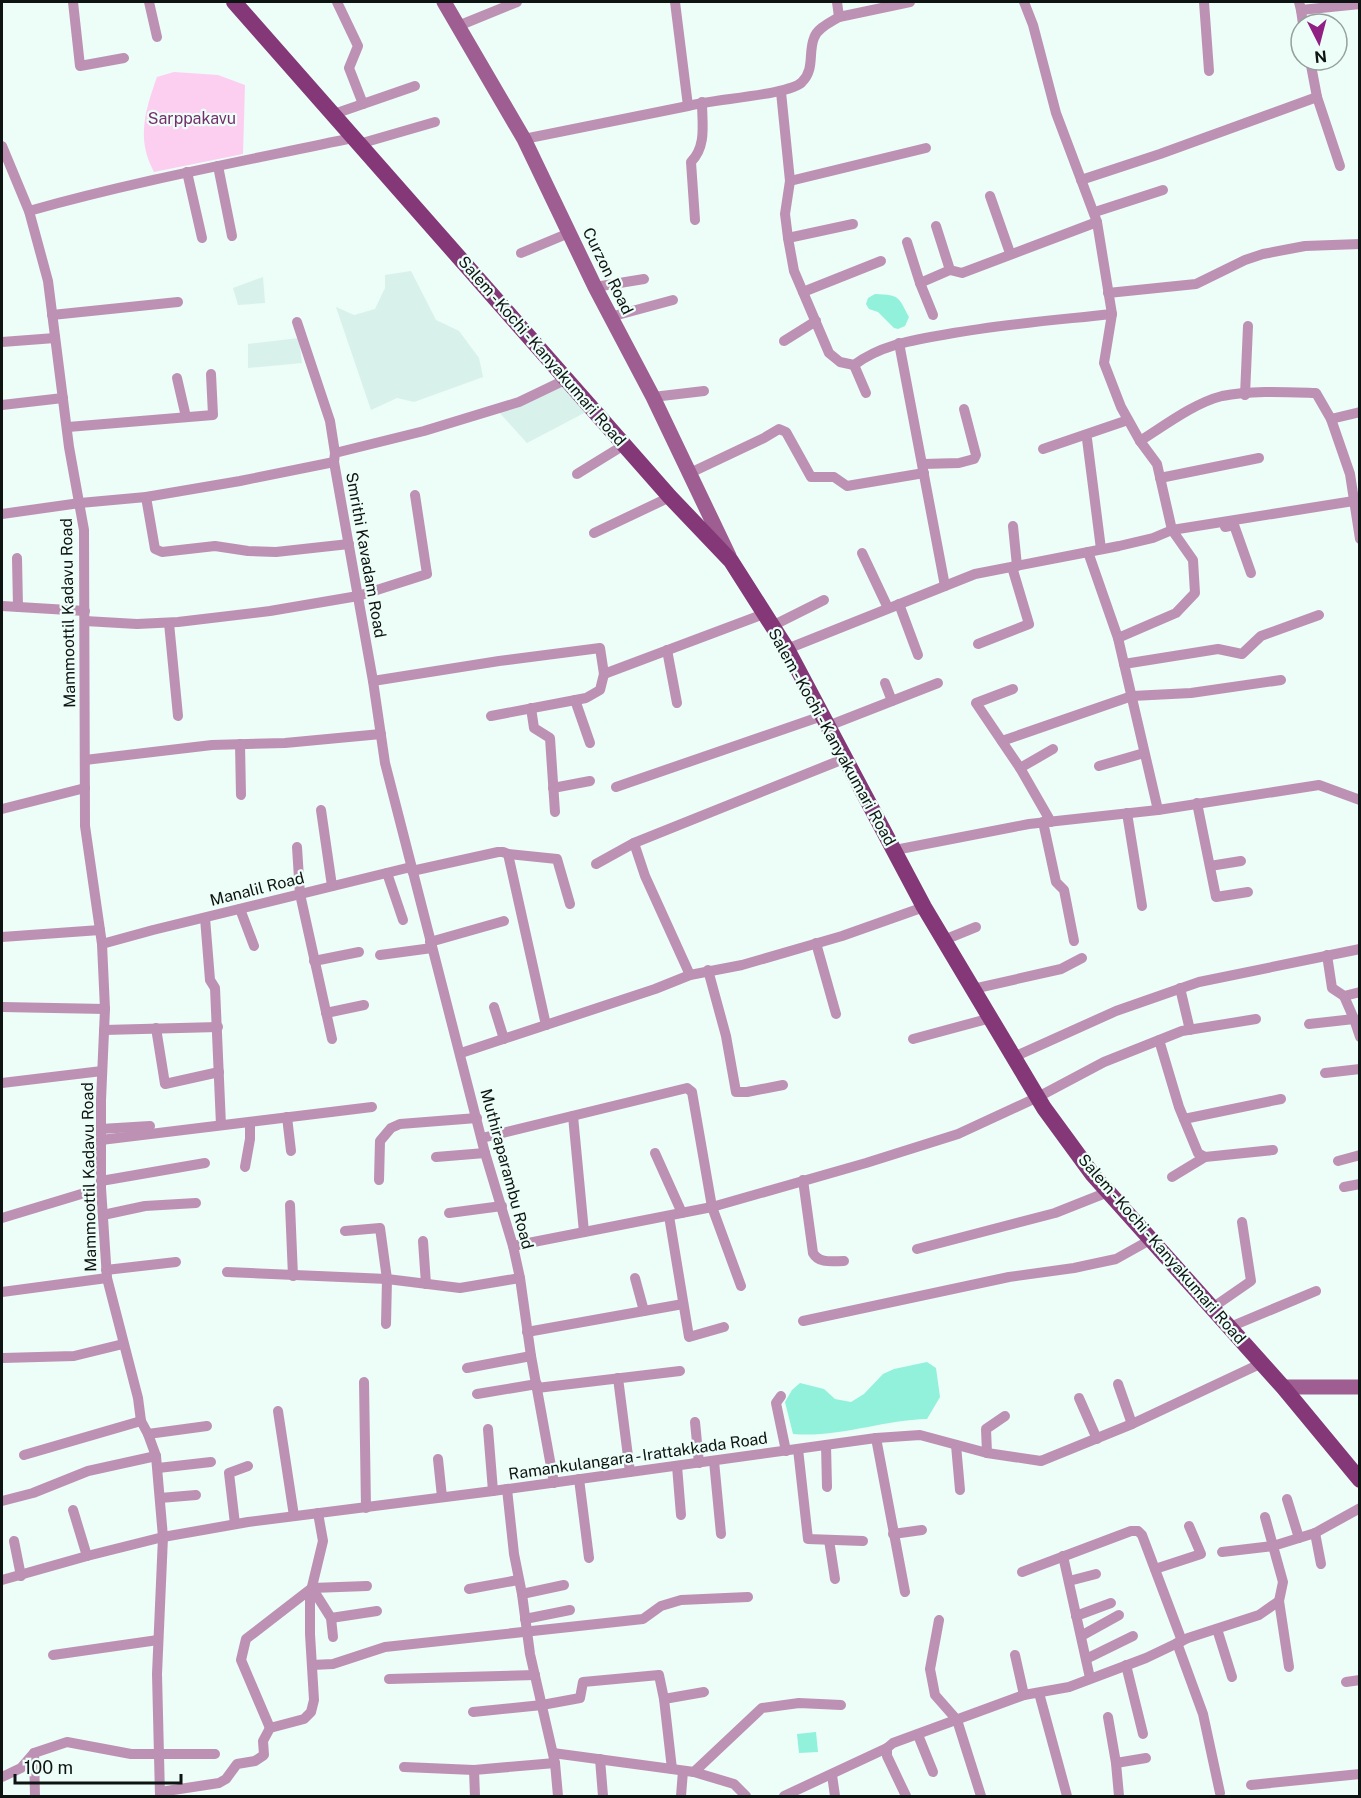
<svg xmlns="http://www.w3.org/2000/svg" width="1361" height="1798" font-family="'Public Sans',sans-serif">
<rect width="100%" height="100%" fill="#edfdf8"/>
<g fill="#d9f1eb">
<path d="M411 271 436 320 459 331 479 358 483 377 414 402 397 398 371 410 336 307 354 315 375 309 385 288V275Z"/>
<path d="M263 277 265 303 238 305 233 288Z"/>
<path d="M299 338 302 363 248 368V344Z"/>
<path d="M565 385 586 412 527 443 498 411Z"/>
</g>
<path fill="#fccff1" d="M174 72 218 75 245 85 243 154 154 172C136 139 145 111 157 77Z"/>
<g fill="#92f1db">
<path d="M875 294C901 295 898 297 909 317L905 326 898 329 894 328 878 312 869 309 866 304 868 298Z"/>
<path d="M927 1362 936 1368 940 1397 927 1419C883 1420 837 1438 793 1434L785 1402 792 1390 800 1383 824 1389 835 1399 851 1402 864 1394 883 1374 894 1369Z"/>
<path d="M816 1732 818 1752 799 1753 797 1734Z"/>
</g>
<g fill="none" stroke-linecap="round" stroke-linejoin="round">
<g stroke="#bd91b3" stroke-width="10">
<path d="M73 2 80 66 124 58"/>
<path d="M149 2 157 37"/>
<path d="M337 2 358 46 349 68 363 104"/>
<path d="M675 2 688 106"/>
<path d="M837 2 839 17 910 2"/>
<path d="M1204 2 1209 71"/>
<path d="M1299 2 1301 10 1360 4"/>
<path d="M1301 10 1303 24"/>
<path d="M458 26 517 2"/>
<path d="M1310 60 1317 97 1340 166"/>
<path d="M781 92 790 181 785 214 788 238 794 271 829 353 840 362 854 365C882 344 915 340 948 334 1003 324 1057 320 1112 314"/>
<path d="M334 114 415 86"/>
<path d="M524 139 688 106C712 99 790 95 802 82 815 69 808 53 814 38 817 28 831 22 839 17"/>
<path d="M359 144 435 122"/>
<path d="M2 146 29 211 48 281 69 447 84 530 85 826 102 944 153 930 411 867"/>
<path d="M218 166 232 236"/>
<path d="M187 172 202 238"/>
<path d="M1081 180 1160 154 1317 97"/>
<path d="M790 181 926 148"/>
<path d="M990 196 1010 253"/>
<path d="M29 211C136 181 244 161 352 138"/>
<path d="M1095 212 1163 190"/>
<path d="M695 220 691 162C707 146 702 123 702 102"/>
<path d="M936 226 950 270 962 273 1097 222"/>
<path d="M788 238 853 224"/>
<path d="M907 242 920 283"/>
<path d="M521 253 569 233"/>
<path d="M595 287 644 279"/>
<path d="M803 292 881 261"/>
<path d="M1108 293 1196 284 1245 260 1263 254 1305 246 1360 244"/>
<path d="M52 315 178 302"/>
<path d="M933 315 920 283 950 270"/>
<path d="M610 317 673 300"/>
<path d="M297 322 330 421 335 453"/>
<path d="M784 341 816 321"/>
<path d="M2 342 55 338"/>
<path d="M899 343 945 586"/>
<path d="M854 365 866 393"/>
<path d="M177 378 186 417"/>
<path d="M1245 395 1248 326"/>
<path d="M653 397 704 391"/>
<path d="M2 405 63 398"/>
<path d="M1331 419 1350 474 1360 539"/>
<path d="M68 427 213 415 211 374"/>
<path d="M1087 439 1101 549"/>
<path d="M1140 441C1164 426 1194 403 1222 396 1251 390 1287 392 1316 393L1331 419 1360 412"/>
<path d="M1043 449 1128 420"/>
<path d="M923 464 959 463 974 459 976 455 964 409"/>
<path d="M690 473 764 438 779 429 786 432 811 477H834L847 486 924 473"/>
<path d="M577 474 624 445"/>
<path d="M1160 478 1259 458"/>
<path d="M146 497 155 549 162 552 215 546 248 551 276 552 349 544"/>
<path d="M2 514 80 503 146 497 240 481 334 462"/>
<path d="M1013 526 1017 566"/>
<path d="M1225 527 1234 525 1251 573"/>
<path d="M594 533 670 497"/>
<path d="M1088 552 1118 638 1158 810"/>
<path d="M862 553 888 608"/>
<path d="M17 558 18 607"/>
<path d="M899 604 918 655"/>
<path d="M2 606 85 611"/>
<path d="M85 621 137 624 178 622 270 611 358 596 427 574 415 495"/>
<path d="M169 623 178 716"/>
<path d="M772 626 824 600"/>
<path d="M1118 638 1176 613 1195 593 1193 560 1172 530 1360 500"/>
<path d="M978 644 1029 624 1012 567"/>
<path d="M787 649 975 574 1119 546 1153 538 1172 530 1157 464 1140 441 1121 407 1104 363 1112 314 1097 222 1056 113 1033 25 1024 2"/>
<path d="M667 650 677 703"/>
<path d="M1124 664 1218 649 1242 654 1261 636 1319 615"/>
<path d="M373 681 499 661 600 648 604 674 764 614"/>
<path d="M885 683 892 701"/>
<path d="M1013 689 976 703 1020 768 1051 822"/>
<path d="M575 700 590 743"/>
<path d="M531 708 534 728 550 738 555 812"/>
<path d="M491 716 586 698 600 690 604 674"/>
<path d="M828 726 938 683"/>
<path d="M1002 741 1132 696 1191 693 1281 680"/>
<path d="M240 744 241 795"/>
<path d="M85 760 212 745 285 743 381 734"/>
<path d="M1099 766 1144 753"/>
<path d="M1020 768 1053 749"/>
<path d="M616 787 822 716"/>
<path d="M553 788 590 781"/>
<path d="M1197 803 1216 897 1248 892"/>
<path d="M2 809 85 788"/>
<path d="M321 810 332 886"/>
<path d="M1127 813 1142 906"/>
<path d="M1043 822 1056 882 1064 890 1074 941"/>
<path d="M297 847 300 894 332 1039"/>
<path d="M895 850 1029 824 1158 810 1319 785 1360 800"/>
<path d="M508 854 557 859 570 904"/>
<path d="M596 864 634 843"/>
<path d="M1210 866 1241 861"/>
<path d="M412 871 498 852H503L508 854 546 1025"/>
<path d="M387 873 403 920"/>
<path d="M240 909 254 946"/>
<path d="M205 918 210 980 215 988 221 1125"/>
<path d="M2 937 100 930"/>
<path d="M944 940 976 927"/>
<path d="M430 942 504 921"/>
<path d="M816 943 836 1014"/>
<path d="M102 944 105 1009 101 1100V1188L107 1278 138 1398 141 1421 148 1434 156 1456 163 1537 157 1674 160 1796"/>
<path d="M380 955 432 948"/>
<path d="M1327 955 1332 988 1344 996 1360 992"/>
<path d="M314 961 359 952"/>
<path d="M708 970 726 1036 736 1092H747L783 1085"/>
<path d="M690 975 645 876 634 843 846 758"/>
<path d="M1180 988 1190 1030"/>
<path d="M973 989 1061 969 1082 958"/>
<path d="M1344 996 1354 1019"/>
<path d="M2 1007 105 1009"/>
<path d="M494 1007 504 1039"/>
<path d="M326 1013 364 1005"/>
<path d="M1309 1024 1354 1019 1360 1037"/>
<path d="M156 1028 165 1084 219 1072"/>
<path d="M104 1030 218 1027"/>
<path d="M913 1039 991 1018"/>
<path d="M1159 1040 1179 1107 1198 1153 1205 1157 1273 1150"/>
<path d="M461 1053 655 989 690 975 742 965 842 936 924 907"/>
<path d="M1014 1057 1116 1011 1199 982 1360 949"/>
<path d="M1325 1073 1360 1069"/>
<path d="M2 1083 102 1071"/>
<path d="M573 1116 584 1232"/>
<path d="M287 1117 291 1151"/>
<path d="M1184 1119 1281 1099"/>
<path d="M101 1129 150 1126"/>
<path d="M482 1138 687 1088 692 1092 712 1207 741 1286"/>
<path d="M101 1140 372 1107"/>
<path d="M655 1153 682 1213"/>
<path d="M436 1157 485 1153"/>
<path d="M1338 1161 1360 1155"/>
<path d="M245 1167 250 1139V1123"/>
<path d="M1172 1177 1205 1157"/>
<path d="M379 1180 380 1141 391 1128 400 1124 477 1118"/>
<path d="M803 1180 813 1253C819 1264 833 1261 844 1261"/>
<path d="M101 1181 205 1163"/>
<path d="M1344 1187 1360 1184"/>
<path d="M290 1205 293 1276"/>
<path d="M449 1213 502 1206"/>
<path d="M103 1215 145 1206 196 1203"/>
<path d="M669 1216 689 1337 724 1327"/>
<path d="M2 1218 101 1188"/>
<path d="M345 1231 380 1228 387 1279 386 1324"/>
<path d="M423 1241 426 1284"/>
<path d="M513 1246 712 1207 866 1163 958 1134 1038 1097 1104 1062 1182 1031 1256 1019"/>
<path d="M917 1249 1055 1213 1108 1192"/>
<path d="M106 1270 176 1262"/>
<path d="M227 1272 387 1279 460 1288 520 1278"/>
<path d="M635 1278 644 1311"/>
<path d="M2 1292 107 1278"/>
<path d="M1212 1308 1251 1281 1242 1222"/>
<path d="M803 1321 1009 1277 1074 1268 1116 1259 1150 1240"/>
<path d="M1230 1327 1316 1291"/>
<path d="M527 1332 683 1304"/>
<path d="M3 1358 74 1356 123 1344"/>
<path d="M467 1368 531 1356"/>
<path d="M618 1378 630 1472"/>
<path d="M364 1382 366 1508"/>
<path d="M1118 1384 1132 1424"/>
<path d="M537 1388 680 1371"/>
<path d="M477 1394 537 1384"/>
<path d="M781 1396 776 1403 786 1451"/>
<path d="M1079 1398 1097 1439"/>
<path d="M278 1411 294 1516"/>
<path d="M695 1422 699 1463"/>
<path d="M488 1429 493 1491"/>
<path d="M148 1434 207 1426"/>
<path d="M876 1438 905 1592"/>
<path d="M826 1445 827 1487"/>
<path d="M956 1445 960 1490"/>
<path d="M798 1449 808 1539 863 1541"/>
<path d="M987 1453 986 1429 1005 1416"/>
<path d="M24 1455 141 1421"/>
<path d="M438 1459 442 1497"/>
<path d="M714 1461 721 1534"/>
<path d="M677 1466 681 1515"/>
<path d="M158 1468 211 1462"/>
<path d="M579 1479 589 1558"/>
<path d="M554 1483 531 1356 520 1278 513 1246 485 1153 385 763 373 681 334 462 335 453 424 431 519 402 567 379"/>
<path d="M160 1498 196 1495"/>
<path d="M1287 1499 1299 1538"/>
<path d="M2 1501 33 1493 88 1471 156 1456"/>
<path d="M73 1510 87 1556"/>
<path d="M235 1524 229 1473 248 1466"/>
<path d="M1315 1533 1321 1564"/>
<path d="M893 1534 922 1530"/>
<path d="M829 1540 835 1579"/>
<path d="M14 1541 21 1576"/>
<path d="M1222 1552 1273 1546 1265 1517"/>
<path d="M1063 1556 1090 1678"/>
<path d="M1155 1569 1201 1554 1189 1526"/>
<path d="M1022 1572 1131 1531H1138L1142 1535 1182 1641"/>
<path d="M2 1580 87 1556 163 1537 248 1522 493 1491 876 1438 920 1435 987 1453 1041 1461 1132 1424 1262 1363"/>
<path d="M1069 1581 1096 1574"/>
<path d="M312 1588 331 1618 333 1637"/>
<path d="M469 1589 518 1580"/>
<path d="M522 1594 564 1585"/>
<path d="M1279 1601 1289 1667"/>
<path d="M1076 1616 1111 1603"/>
<path d="M331 1618 377 1611"/>
<path d="M525 1619 570 1610"/>
<path d="M939 1620 930 1669 935 1695 957 1720 981 1796"/>
<path d="M1217 1629 1232 1677"/>
<path d="M1081 1636 1119 1615"/>
<path d="M1177 1643 1203 1714 1220 1793"/>
<path d="M53 1655 158 1640"/>
<path d="M1015 1655 1024 1695"/>
<path d="M1086 1659 1133 1636"/>
<path d="M312 1665 333 1664 385 1647 643 1619 661 1606 681 1600 748 1597"/>
<path d="M1126 1665 1143 1734"/>
<path d="M389 1679 535 1675"/>
<path d="M1346 1682 1360 1680"/>
<path d="M1039 1693 1067 1796"/>
<path d="M664 1699 672 1769"/>
<path d="M473 1712 542 1705 580 1698 583 1682 659 1675 664 1699 704 1692"/>
<path d="M1108 1717 1116 1763 1119 1796"/>
<path d="M270 1728 241 1660 246 1639 312 1588 367 1586"/>
<path d="M918 1735 933 1772"/>
<path d="M34 1753 35 1796"/>
<path d="M553 1753 694 1772 734 1784 746 1796"/>
<path d="M600 1759 603 1796"/>
<path d="M555 1763 558 1796"/>
<path d="M1116 1763 1146 1758"/>
<path d="M404 1767 474 1770 555 1763 530 1654 522 1594 514 1554 507 1489"/>
<path d="M474 1770 475 1796"/>
<path d="M694 1772 762 1708 799 1703 841 1705"/>
<path d="M832 1775 835 1796"/>
<path d="M2 1777 21 1768 34 1753 67 1742 131 1754H215"/>
<path d="M1251 1785 1360 1774"/>
<path d="M160 1792 219 1783 226 1779 237 1764 255 1761 264 1755 263 1741 270 1728 304 1719 311 1712 314 1700 310 1634V1595L323 1541 318 1513"/>
<path d="M681 1796 683 1771"/>
<path d="M784 1796 887 1748"/>
<path d="M906 1796 887 1756V1748L893 1743 1024 1695 1069 1687 1146 1658 1188 1638 1259 1615 1279 1601 1283 1582 1273 1546 1315 1533 1360 1508"/>
</g>
<g stroke="#9e5e91" stroke-width="15">
<path d="M444 2 524 139 595 287 653 397 729 556"/>
<path d="M1283 1387H1360"/>
</g>
<path stroke="#853878" stroke-width="16" d="M234 2 670 497 731 561 787 649 924 907 1044 1108 1093 1175 1283 1387 1360 1480"/>
</g>
<g text-anchor="middle" dominant-baseline="central" stroke-width="4.5" stroke-linejoin="round" paint-order="stroke">
<g font-size="16" fill="#762e6a" stroke="#edfdf8">
<text x="192" y="118">Sarppakavu</text>
</g>
<g font-size="16" fill="#0e1412" stroke="#edfdf8">
<text transform="translate(608 271) rotate(64)">Curzon Road</text>
<text transform="translate(542 351) rotate(49)">Salem - Kochi - Kanyakumari Road</text>
<text transform="translate(366 555) rotate(80)">Smrithi Kavadam Road</text>
<text transform="translate(68 613) rotate(-91)">Mammoottil Kadavu Road</text>
<text transform="translate(832 737) rotate(61)">Salem - Kochi - Kanyakumari Road</text>
<text transform="translate(257 889) rotate(-14)">Manalil Road</text>
<text transform="translate(507 1169) rotate(75)">Muthiraparambu Road</text>
<text transform="translate(89 1177) rotate(-91)">Mammoottil Kadavu Road</text>
<text transform="translate(1162 1249) rotate(49)">Salem - Kochi - Kanyakumari Road</text>
<text transform="translate(638 1456) rotate(-8)">Ramankulangara - Irattakkada Road</text>
</g>
</g>
<rect width="1361" height="1798" fill="none" stroke="#0e1412" stroke-width="6"/>
<g transform="translate(1319 42) rotate(174)"><circle r="28" fill="#edfdf8" stroke="#94a09c" stroke-width="1.5"/>
<path d="M0-4.5L10 22L0 15L-10 22Z" fill="#902081"/>
<text y="-9" font-size="16" font-weight="bold" text-anchor="middle" fill="#0e1412">N</text>
</g>
<path d="M15 1774v9h166v-9" fill="none" stroke="#0e1412" stroke-width="3"/>
<text x="24" y="1774" font-size="18" fill="#0e1412" stroke="#edfdf8" stroke-width="4.5" paint-order="stroke">100 m</text>
</svg>
